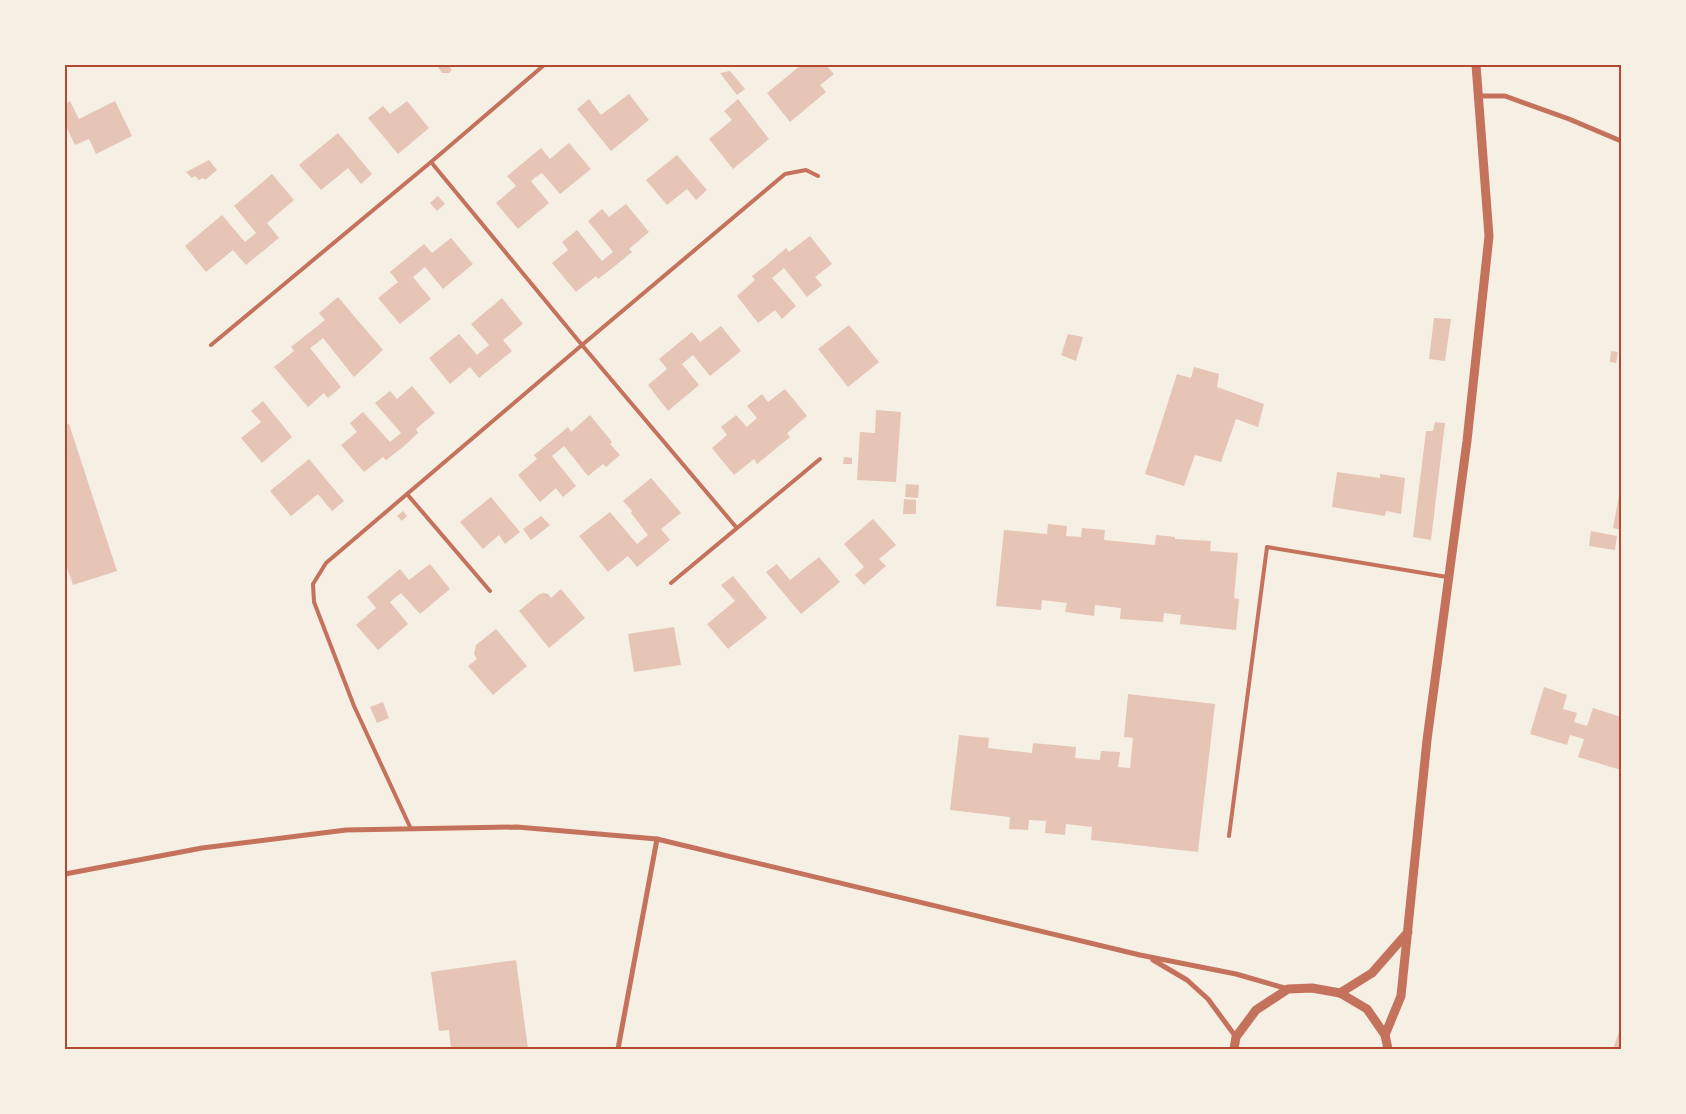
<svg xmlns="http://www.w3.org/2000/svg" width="1686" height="1114" font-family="Karla,sans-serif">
<rect width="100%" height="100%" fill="#f6efe4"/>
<g fill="#e6c5b7">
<path d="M444 65H448L452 70 449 73H442L438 67Z"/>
<path d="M801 65 806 67 808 65H826L834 74 820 85 826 92 790 122 767 93Z"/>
<path d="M730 71 745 89 737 95 720 73Z"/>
<path d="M629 94 649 120 611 151 577 109 589 99 601 115Z"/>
<path d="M738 99 769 139 733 169 709 139 732 120 724 111Z"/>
<path d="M70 101 79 119 115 101 132 136 96 154 89 139 75 145 65 124V104Z"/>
<path d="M407 101 429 128 398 154 368 118 383 106 390 114Z"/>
<path d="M338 133 372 174 361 184 348 168 321 190 299 165Z"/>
<path d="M569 143 591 169 560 194 542 173 536 177 531 181 549 203 518 229 496 203 516 186 507 176 541 148 550 159Z"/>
<path d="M677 155 707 190 696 200 687 189 667 205 646 180Z"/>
<path d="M209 160 217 170 205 180 203 178 199 180 195 176 192 178 186 172Z"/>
<path d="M272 174 294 200 267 223 279 238 246 265 233 250 206 272 185 246 222 215 245 242 256 233 234 206Z"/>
<path d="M438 196 445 204 437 211 430 203Z"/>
<path d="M626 204 649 232 629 249 632 252 615 266 598 279 596 276 576 292 552 263 568 250 562 242 577 230 602 261 613 252 588 221 602 209 609 217Z"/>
<path d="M810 236 832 264 815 277 822 285 807 297 784 268 772 278 796 306 782 319 775 310 758 323 737 296 755 280 752 276 770 262 786 248 789 252Z"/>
<path d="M451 238 473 264 443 289 425 267 413 277 431 299 400 324 378 298 398 282 390 272 424 244 432 253Z"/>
<path d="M338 297 383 350 354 377 323 338 317 343 310 348 341 387 328 398 324 393 308 407 274 367 294 351 291 347 325 320 319 313Z"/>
<path d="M502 298 523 324 503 340 512 351 479 378 470 367 450 384 429 358 459 334 477 355 489 345 471 324Z"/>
<path d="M1434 318 1451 319 1445 361 1429 359Z"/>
<path d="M849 325 879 362 848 387 818 349Z"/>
<path d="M721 326 741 351 710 376 693 355 682 364 699 385 668 411 648 385 667 369 659 359 692 332 700 342Z"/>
<path d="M1068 334 1083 337 1076 361 1061 355Z"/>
<path d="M1611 351 1618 352 1616 363 1610 362Z"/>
<path d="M1194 367 1219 374 1217 387 1264 404 1258 427 1236 419 1221 462 1195 455 1184 486 1145 474 1177 374 1191 378Z"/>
<path d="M412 386 435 413 416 429 418 433 403 447 386 460 383 457 364 472 341 445 357 432 350 423 363 412 390 442 401 433 375 403 390 391 397 399Z"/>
<path d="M785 389 807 416 787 433 790 437 757 464 754 459 734 475 712 448 727 435 721 427 736 415 747 427 757 418 747 406 762 394 768 402Z"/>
<path d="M263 401 292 437 262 463 241 438 261 422 251 411Z"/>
<path d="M876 410 901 412 896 482 857 480 860 432 875 433Z"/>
<path d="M590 415 612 442 610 444 620 455 606 467 603 464 588 476 564 446 552 456 576 486 563 497 556 488 540 502 518 475 537 459 534 455 550 442 568 427 571 432Z"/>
<path d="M1435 422 1445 423 1431 540 1413 537 1426 431H1433Z"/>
<path d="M69 424 117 571 73 585 65 562V425Z"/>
<path d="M844 457 852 458V464H843Z"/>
<path d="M309 459 344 501 332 511 318 494 291 516 270 491Z"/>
<path d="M1337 472 1380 478V474L1405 478 1401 514 1386 511 1385 516 1332 507Z"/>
<path d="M651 478 681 513 661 529 670 540 637 567 628 556 608 572 579 536 610 512 637 544 648 535 631 513 632 511 623 501Z"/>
<path d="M906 484 919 485 918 498 905 497Z"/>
<path d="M1620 490 1621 491V530L1613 528Z"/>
<path d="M491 497 520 532 505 544 499 535 483 549 460 522Z"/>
<path d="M904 499 916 500V514H903Z"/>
<path d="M403 511 407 516 402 521 397 516Z"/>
<path d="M541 516 550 525 531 540 523 529Z"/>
<path d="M873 519 896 545 879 559 886 566 864 585 855 575 864 567 844 544Z"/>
<path d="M1048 524 1067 526 1066 536 1081 537 1082 528 1105 530 1104 540 1155 545 1156 535 1175 537V539L1211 541 1210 551 1238 553 1234 598 1239 599 1236 630 1180 624 1181 615 1164 613 1163 622 1120 619 1121 608 1095 605 1094 616 1065 612 1067 603 1042 600 1041 610 996 606 1004 530 1047 534Z"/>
<path d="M1591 531 1617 536 1615 550 1589 546Z"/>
<path d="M819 557 840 582 801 614 766 572 777 564 790 580Z"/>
<path d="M430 564 450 589 420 614 401 593 396 597 390 602 408 624 378 650 356 625 376 608 367 597 400 569 409 580Z"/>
<path d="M733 576 767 618 728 649 707 624 735 601 721 585Z"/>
<path d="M561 589 585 618 549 648 519 611 538 595 543 593 548 594 551 598Z"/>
<path d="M674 627 681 665 634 672 628 634Z"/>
<path d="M496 629 527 666 493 695 468 666 477 659 474 654 476 645Z"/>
<path d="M1544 687 1567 695 1563 709 1577 713 1574 722 1587 726 1593 708 1621 717V770L1578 757 1584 739 1570 735 1567 745 1530 734Z"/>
<path d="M1128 694 1215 704 1198 852 1091 840 1092 827 1066 824 1065 835 1045 833 1046 821 1029 820 1028 830 1009 829 1010 817 950 810 959 735 989 738 988 748 1032 753 1033 743 1076 747 1075 758 1100 760 1101 751 1120 752 1118 767 1130 768 1133 738 1124 737Z"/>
<path d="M383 702 389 718 377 723 370 707Z"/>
<path d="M516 960 528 1049H451L449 1030 439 1031 431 972Z"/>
<path d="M1621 1026V1049H1613Z"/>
</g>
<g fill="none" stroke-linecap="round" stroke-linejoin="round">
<g stroke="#c5725c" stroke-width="4">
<path d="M431 162 582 345 736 527"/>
<path d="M211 345 431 162 543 66"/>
<path d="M407 494 490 591"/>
<path d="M671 583 820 459"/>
<path d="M411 829 354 706 314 602 313 584 326 563 582 345 785 174 806 170 818 176"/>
<path d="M1229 836 1267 547 1447 577"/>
</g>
<g stroke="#c5725c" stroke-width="5">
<path d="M1478 96H1505L1569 119 1621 141"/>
<path d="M65 874 202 848 346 830 517 827 657 839 1140 955 1236 974 1288 989"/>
<path d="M1153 960 1187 980 1208 999 1236 1037"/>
<path d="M618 1049 657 839"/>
</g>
<g stroke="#c5725c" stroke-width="9">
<path d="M1340 993 1372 973 1408 932"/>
<path d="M1385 1035 1401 996 1427 740 1467 441 1489 236 1476 65"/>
<path d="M1234 1049 1236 1037 1256 1010 1288 989 1312 988 1340 993 1367 1009 1385 1035 1388 1049"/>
</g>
</g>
<rect width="1686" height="1114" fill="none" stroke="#f6efe4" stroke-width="132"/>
<rect x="66" y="66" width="1554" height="982" fill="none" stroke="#b5482f" stroke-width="2"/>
</svg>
